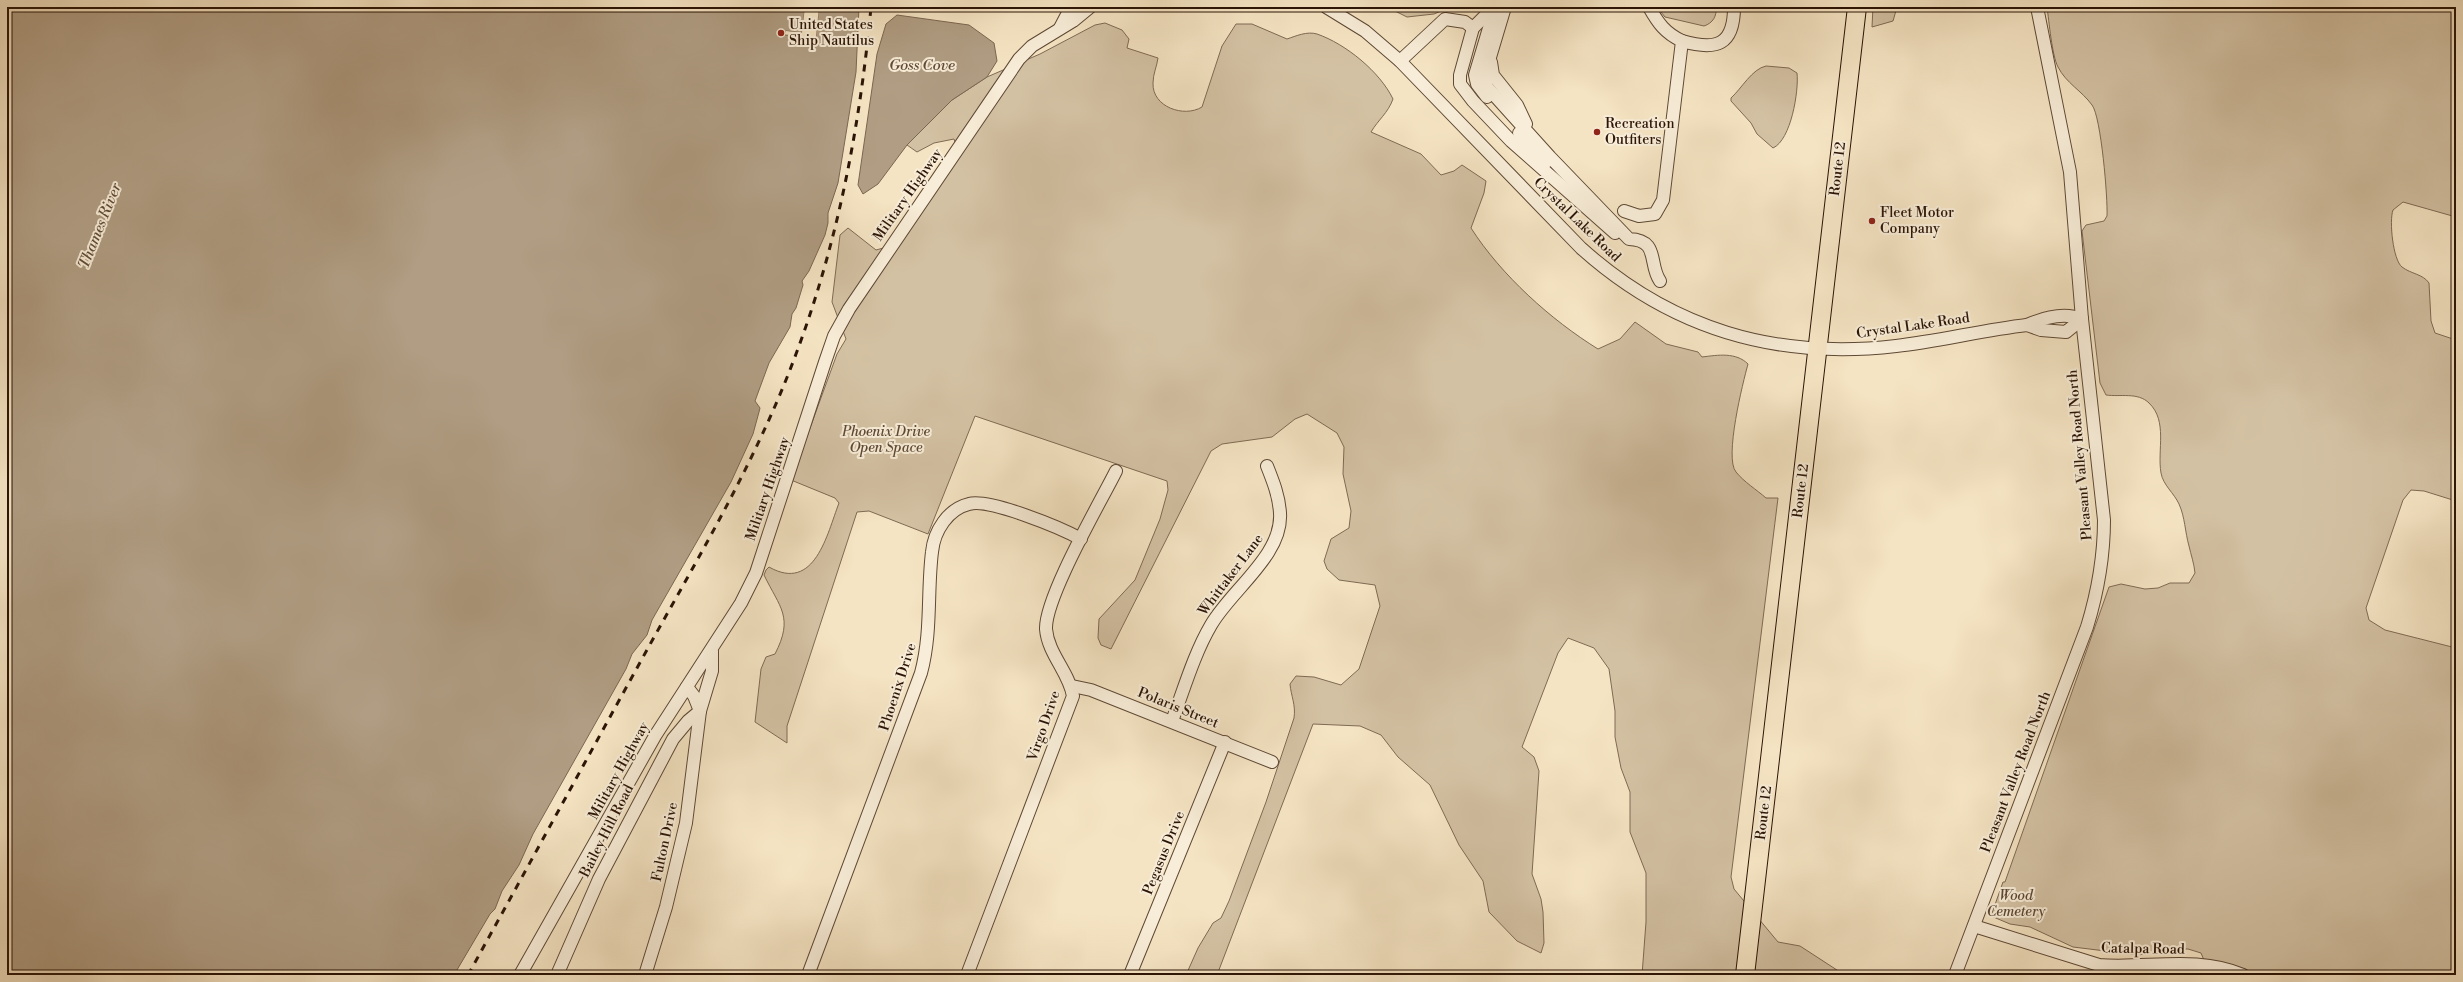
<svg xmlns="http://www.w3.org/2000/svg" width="2463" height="982" font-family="'Libre Bodoni',serif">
<rect width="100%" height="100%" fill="#f5e4c3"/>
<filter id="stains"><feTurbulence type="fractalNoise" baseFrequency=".005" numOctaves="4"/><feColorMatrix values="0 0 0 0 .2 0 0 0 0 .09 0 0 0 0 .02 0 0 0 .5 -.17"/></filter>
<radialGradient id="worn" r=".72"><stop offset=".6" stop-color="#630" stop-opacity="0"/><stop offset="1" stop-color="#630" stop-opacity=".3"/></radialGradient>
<g fill="#d3c1a3" stroke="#7f6a54">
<path d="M1387 7H1451L1434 14 1407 17Z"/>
<path d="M1657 7H1716C1717 16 1713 23 1704 26L1665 17Z"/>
<path d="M1873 7H1897L1893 21 1872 27Z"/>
<path d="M2047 7H2456V217L2403 202 2393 210C2389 221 2393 260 2402 267 2411 274 2423 274 2429 283L2431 321 2435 333 2456 340V501L2424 491 2411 490 2403 500 2366 608 2369 620 2385 630 2456 648V975H2205L2206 965 2201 953 2188 949H2177L2138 955 2073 947 2030 927 2010 924 1991 916 2003 882H2005L2109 587 2121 584 2145 589 2158 588 2170 583H2189L2195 573C2194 563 2191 555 2189 546 2185 532 2185 517 2179 504 2174 493 2163 485 2161 473 2157 450 2168 421 2149 403 2138 392 2120 397 2106 395L2100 383 2082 231 2086 225 2104 221 2107 216C2108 199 2101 116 2092 105 2082 91 2066 83 2058 67 2052 56 2049 21 2047 7Z"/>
<path d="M1105 23 1122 30 1129 39 1127 48 1158 58C1157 66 1153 74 1153 83 1152 107 1184 118 1202 107L1222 46 1236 24H1252L1287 39C1296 36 1307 31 1317 34 1346 44 1380 72 1393 99 1388 113 1378 120 1371 132L1421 154 1441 175 1454 171 1462 165 1486 181 1484 193 1471 228C1501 275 1551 320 1598 349L1620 339 1635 322 1666 344 1698 352 1702 357C1718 355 1736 352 1748 364 1743 382 1724 458 1736 472 1744 482 1757 490 1766 498H1778L1731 877 1734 889 1778 942 1800 946 1840 972 1841 975H1642L1646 922V873L1630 832V792L1621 768 1615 737V711L1609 669 1594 648 1568 638 1558 653 1522 747 1534 757 1539 771 1532 874 1541 899 1543 912 1544 943 1541 953 1517 941 1489 912 1483 881 1459 845 1430 785 1398 757 1381 735 1360 726 1313 724 1217 975H1186L1198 948 1213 923 1221 918 1229 901 1266 802 1294 718C1296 705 1291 696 1290 684L1296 676 1314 677 1341 685 1359 669 1380 606 1375 585 1339 580 1327 569 1324 561 1331 539 1349 528 1351 511 1343 474 1344 447 1337 433 1307 414 1295 419 1272 437 1222 444 1211 451 1111 649 1101 645 1098 638 1099 619 1135 580 1160 519 1168 490 1167 481 975 416 928 534 869 511 857 512 787 726V743L755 722 761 669 766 657 775 654C794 617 780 608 764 575L766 570 769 567C815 593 827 534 839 503L835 498 791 480 837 354 846 339 832 302 840 235 848 228 876 250 898 244 959 155 954 139 934 143 917 152 907 145 952 100 987 77 1040 54 1095 25Z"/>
<path d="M1766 66 1789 68 1797 73C1799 91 1791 140 1773 148L1757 134 1751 123 1731 101V98C1742 88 1752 69 1766 66Z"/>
</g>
<g fill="#b09d83" stroke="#7b6651">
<path d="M7 7H805L802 33 786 31 785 35 802 36 801 44 815 45 819 7H859L856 72 838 183 828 213V223L825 235 809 271 802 281 803 285 796 308 792 314 790 327 769 363 755 401 760 408 759 412 753 434 731 482 652 620 647 635 632 654 626 669 533 834 519 865 502 891 495 909 490 914 454 975H7Z"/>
<path d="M897 15 969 25 994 43 997 61 987 77 952 100 907 145 878 184 863 194 858 185 877 54 886 24Z"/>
</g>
<path fill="#f5e4c3" d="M805 7H807L803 43H813L817 7H819L815 46 801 44 802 36 785 34 786 31 802 33Z"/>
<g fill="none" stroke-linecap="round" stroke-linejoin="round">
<defs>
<g id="minor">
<path d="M1326 7 1365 31 1400 61 1581 248C1671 329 1775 360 1896 346 1940 341 1983 330 2027 325 2045 317 2064 312 2082 319"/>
<path d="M1494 7 1473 28 1460 75V84L1473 101 1511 141 1615 233"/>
<path d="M1505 7 1485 74 1487 87 1550 157 1629 239C1660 240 1648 264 1660 281"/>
<path d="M1060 28 1071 7"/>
<path d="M1682 41C1717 51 1734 45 1734 7"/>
<path d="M1400 61 1445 19 1465 22 1473 28"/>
<path d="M1491 62 1493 75 1517 105 1526 124"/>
<path d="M1487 97 1477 84 1475 75 1495 8"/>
<path d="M1519 133 1546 162"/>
<path d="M1624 211 1639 216 1655 214 1663 200 1682 41C1665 33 1658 23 1649 7"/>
<path d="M2027 325 2041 330 2066 332 2082 319"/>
<path d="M1072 686 1091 690 1272 762"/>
<path d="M687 687 694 696 700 711"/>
<path d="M1172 721C1184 689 1194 654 1211 625 1231 590 1283 555 1280 513 1279 496 1273 481 1267 466"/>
<path d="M1974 926 2099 965C2146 969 2197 955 2243 975"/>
<path d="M520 975 655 736 741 603 756 573 825 362 834 336 849 309 1019 59 1032 46 1073 21 1090 7"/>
<path d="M557 975 599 879 673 739 688 721 700 711"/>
<path d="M645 975 666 907 686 823 700 711 712 671V651"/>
<path d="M808 975 921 673C932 632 927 592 932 552 934 531 948 509 969 504 989 498 1061 528 1081 539"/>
<path d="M967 975 1073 696C1069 672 1048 654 1046 629 1045 597 1100 503 1116 471"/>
<path d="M1130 975 1225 742"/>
<path d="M1955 975 2087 627C2098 591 2104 557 2104 520L2082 319 2070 172 2037 7"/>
</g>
<path id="highway" d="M1745 975 1857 7"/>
</defs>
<use href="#minor" stroke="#5e4835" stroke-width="14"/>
<use href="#highway" stroke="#2b1406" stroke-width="20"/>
<use href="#minor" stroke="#f8edd8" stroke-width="12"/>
<use href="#highway" stroke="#f5e4c3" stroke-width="18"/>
<path stroke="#2b1406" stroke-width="3" stroke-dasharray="7 7" stroke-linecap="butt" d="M468 975C530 863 591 751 653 639 705 546 759 454 796 354 838 242 860 126 871 7"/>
</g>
<g fill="#8f2418" stroke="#f8edd8" stroke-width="1.5">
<circle cx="781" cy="33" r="4"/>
<circle cx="1597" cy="132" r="4"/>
<circle cx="1872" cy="221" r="4"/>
</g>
<g text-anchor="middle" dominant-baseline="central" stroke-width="4" stroke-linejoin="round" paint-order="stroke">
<g font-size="14" fill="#2b1406" stroke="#f8edd8" text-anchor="start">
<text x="789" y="25">United States<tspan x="789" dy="16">Ship Nautilus</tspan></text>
<text x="1605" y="124">Recreation<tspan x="1605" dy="16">Outfiters</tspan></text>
<text x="1880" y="213">Fleet Motor<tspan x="1880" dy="16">Company</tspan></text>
</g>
<g font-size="14" fill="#2b1406" stroke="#f8edd8">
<text transform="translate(1838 169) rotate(-83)">Route 12</text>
<text transform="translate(908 195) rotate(-55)">Military Highway</text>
<text transform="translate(1577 220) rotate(44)">Crystal Lake Road</text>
<text transform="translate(1913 326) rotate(-8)">Crystal Lake Road</text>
<text transform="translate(2080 455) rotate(-95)">Pleasant Valley Road North</text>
<text transform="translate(768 489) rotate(-71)">Military Highway</text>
<text transform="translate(1801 491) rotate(-83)">Route 12</text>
<text transform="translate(1231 575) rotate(-53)">Whittaker Lane</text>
<text transform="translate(898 687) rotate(-72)">Phoenix Drive</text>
<text transform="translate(1178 708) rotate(22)">Polaris Street</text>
<text transform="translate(1044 726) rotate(-71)">Virgo Drive</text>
<text transform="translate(619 771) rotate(-61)">Military Highway</text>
<text transform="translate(2016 772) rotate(-69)">Pleasant Valley Road North</text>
<text transform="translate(1764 813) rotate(-83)">Route 12</text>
<text transform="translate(607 831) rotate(-63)">Bailey Hill Road</text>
<text transform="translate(665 842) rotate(-78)">Fulton Drive</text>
<text transform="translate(1164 853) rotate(-68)">Pegasus Drive</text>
<text transform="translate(2143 949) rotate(1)">Catalpa Road</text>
</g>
<g font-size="14" font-style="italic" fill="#5d4835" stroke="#f8edd8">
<text x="886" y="432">Phoenix Drive<tspan x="886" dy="16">Open Space</tspan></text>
<text x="2016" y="896">Wood<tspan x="2016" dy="16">Cemetery</tspan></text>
</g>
<g font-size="15" font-style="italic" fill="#604b38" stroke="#f8edd8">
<text x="922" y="65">Goss Cove</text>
<text transform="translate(100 226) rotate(-68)">Thames River</text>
</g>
</g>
<rect width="2463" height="982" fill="none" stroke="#f5e4c3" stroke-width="24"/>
<rect x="8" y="8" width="2447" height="966" fill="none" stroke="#2b1406" stroke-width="2"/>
<rect x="12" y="12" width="2439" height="958" fill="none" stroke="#2b1406"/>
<rect width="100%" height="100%" filter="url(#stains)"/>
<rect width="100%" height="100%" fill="url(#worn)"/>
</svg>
